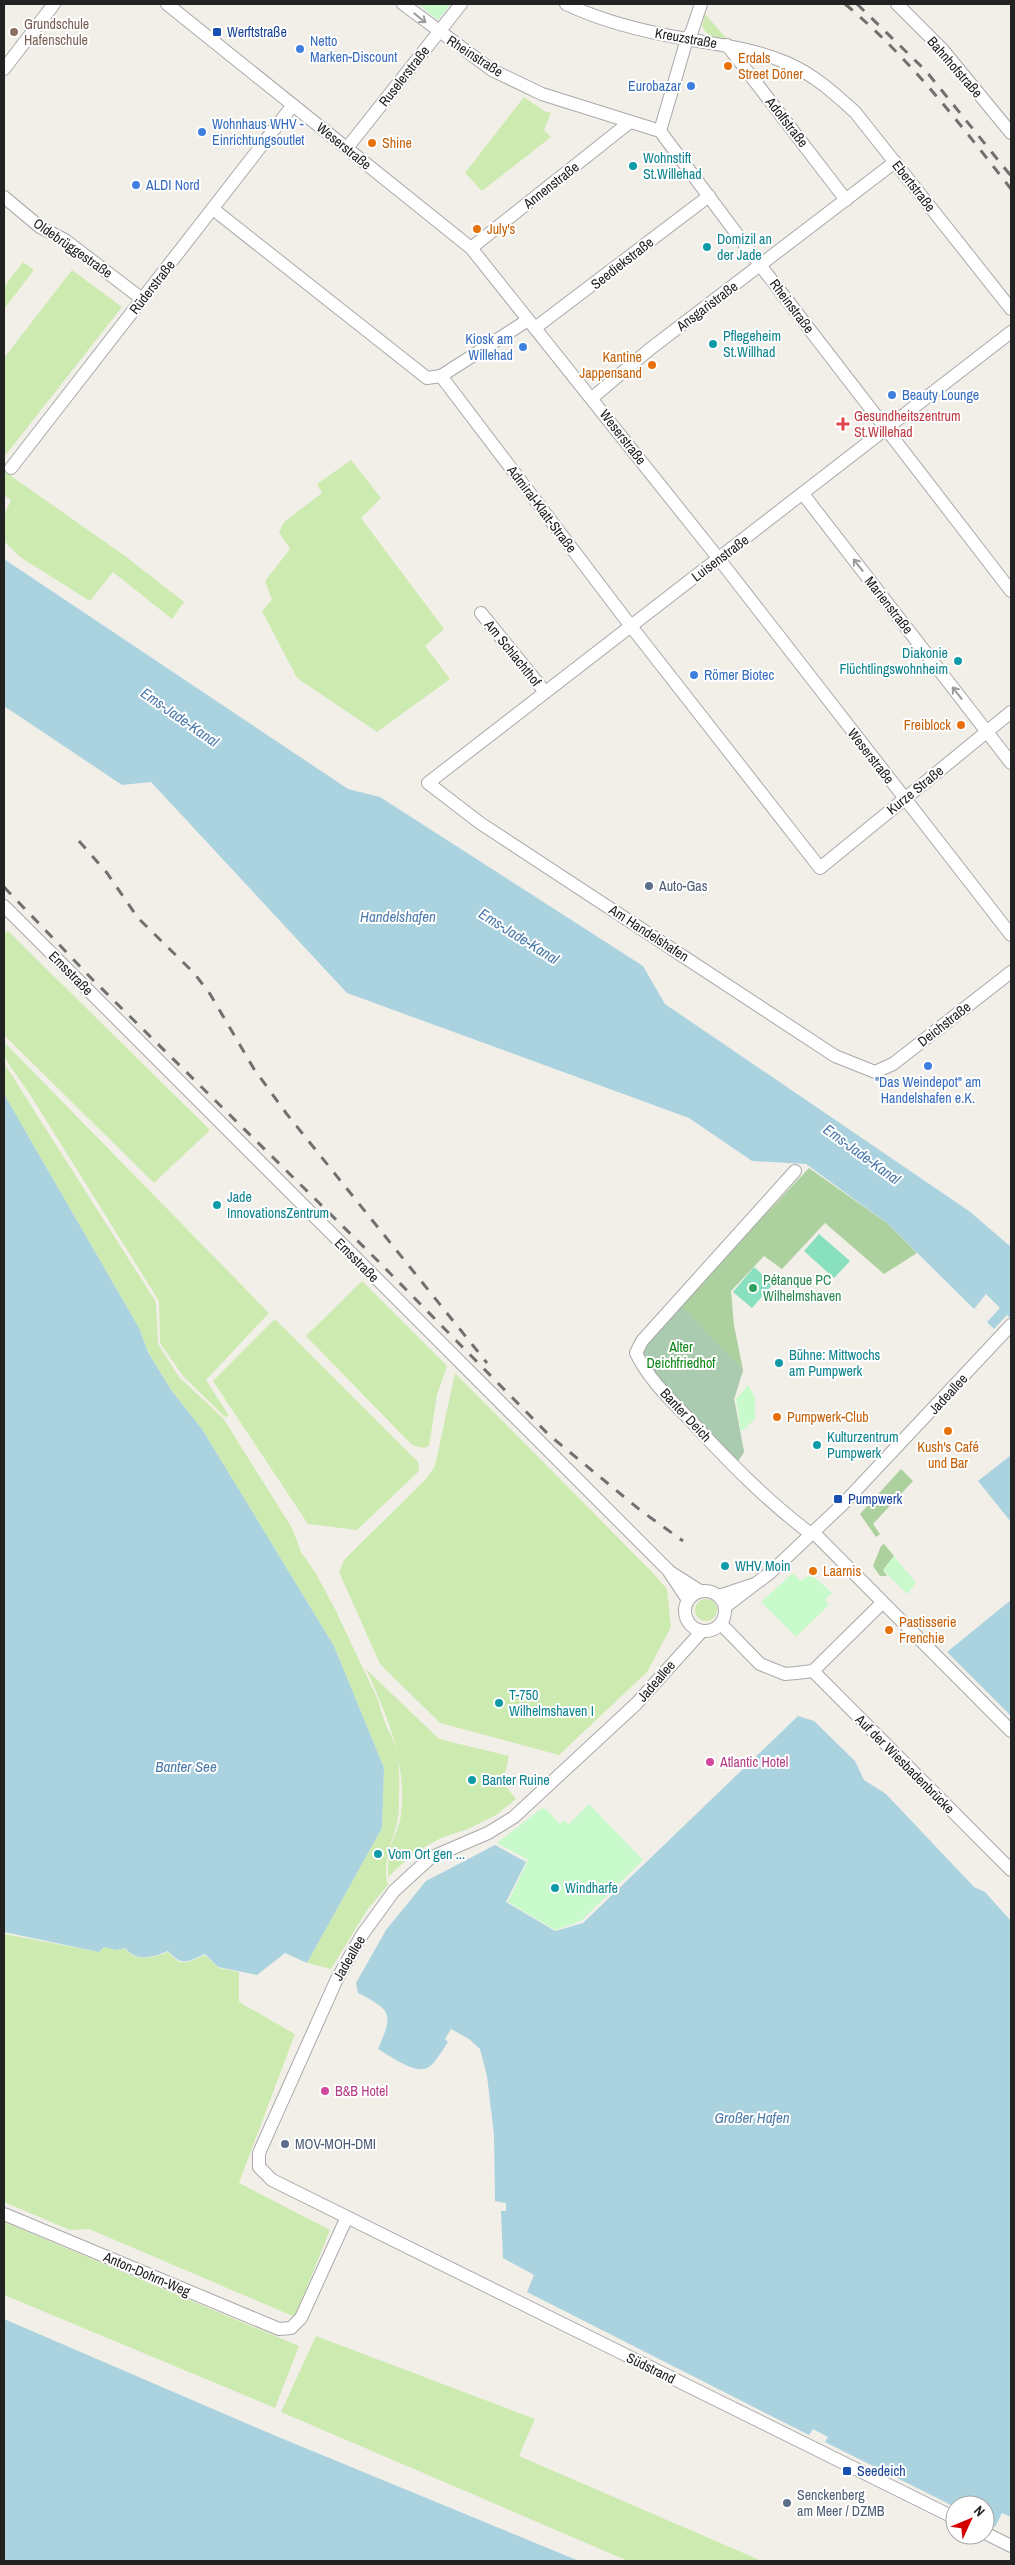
<svg xmlns="http://www.w3.org/2000/svg" width="1015" height="2565" font-family="'Archivo Narrow',sans-serif">
<rect width="100%" height="100%" fill="#f2efe9"/>
<g fill="#cdebb0">
<path d="M705 14 727 39C715 37 707 37 702 26Z"/>
<path d="M524 97 544 111 551 113 544 130 551 137 482 191 465 173Z"/>
<path d="M23 262 34 270 4 309V287Z"/>
<path d="M72 270 122 307 4 457V358Z"/>
<path d="M351 460 381 498 361 518 444 629 425 646 450 679 377 732 297 678 262 611 272 600 265 581 290 549 279 532 284 522 322 493 317 484Z"/>
<path d="M4 471 125 556 184 602 172 619 113 572 90 601 20 557 4 541V515L11 500 4 495Z"/>
<path d="M8 931 210 1130 154 1183 4 1035V934Z"/>
<path d="M4 1042 269 1313 206 1380 229 1416 225 1417 183 1376 160 1343 159 1301 29 1093 4 1057Z"/>
<path d="M4 1063 156 1302 158 1344 179 1377 223 1418 292 1528 301 1552 315 1572 335 1609 379 1702C382 1722 395 1739 398 1756 400 1772 399 1790 399 1806 399 1834 380 1856 388 1885L367 1910 331 1969 307 1963 382 1828 384 1768 334 1646 202 1429 171 1390 148 1352 139 1328 4 1094Z"/>
<path d="M362 1281 447 1366 437 1395 429 1446 423 1448 412 1445 306 1336Z"/>
<path d="M275 1319 418 1462 419 1471 357 1530 308 1524 213 1381Z"/>
<path d="M455 1373 651 1571 667 1589 671 1627 647 1672 559 1755 440 1723 380 1664 339 1572 344 1560 426 1479 435 1466Z"/>
<circle cx="706" cy="1610" r="11"/>
<path d="M366 1669 439 1739 509 1756 503 1783 516 1799 496 1815 468 1829 441 1838 414 1853 388 1877C388 1869 388 1861 389 1854 391 1840 400 1828 401 1814 407 1762 387 1715 366 1669Z"/>
<path d="M4 1934 99 1952 104 1947 116 1950 124 1948C137 1963 152 1958 168 1952 182 1968 187 1963 205 1955L219 1968 239 1972V2002L295 2034 239 2183 330 2230 295 2317 89 2229 70 2230 4 2202Z"/>
<path d="M4 2222 299 2346 275 2408 4 2295Z"/>
<path d="M316 2336 535 2419 519 2456 762 2561H628L281 2412Z"/>
</g>
<g fill="#add19e">
<path d="M809 1168 887 1223 917 1253 884 1274 825 1223 782 1269 764 1256 731 1291 734 1325 743 1370 734 1399 744 1452 738 1461 646 1341Z"/>
<path d="M901 1469 913 1481 873 1524 880 1534 876 1537 860 1514Z"/>
<path d="M884 1544 894 1556 883 1570 887 1576H880L873 1566 881 1546Z"/>
</g>
<path fill="#aacbaf" d="M681 1305 743 1370 734 1399 744 1452 738 1461 648 1372 640 1354 646 1341Z"/>
<g fill="#c8facc">
<path d="M418 4H451L438 20Z"/>
<path d="M748 1385 755 1397V1419L741 1432 736 1399Z"/>
<path d="M894 1556 916 1583 907 1594 883 1570Z"/>
<path d="M793 1573 801 1581 811 1574 832 1593 825 1600 829 1605 796 1637 761 1602Z"/>
<path d="M589 1804 643 1860 581 1921 555 1930 508 1902 528 1860 497 1843 542 1808 547 1810 560 1824 564 1820 569 1824Z"/>
</g>
<g fill="#88e0be">
<path d="M819 1234 850 1261 834 1278 804 1251Z"/>
<path d="M754 1267 773 1284 752 1308 733 1292Z"/>
</g>
<g fill="#aad3df">
<path d="M4 559 348 789 380 797 643 966 665 1004 969 1211 1011 1247V1319L1007 1315 994 1329 987 1322 1000 1308 986 1294 974 1309 887 1223 806 1164 752 1161 689 1118 347 993 151 782 122 785 4 706Z"/>
<path d="M4 1094 139 1328 148 1352 171 1390 202 1429 334 1646 384 1768 382 1828 307 1963 285 1953 257 1975 218 1967 205 1954C187 1962 183 1967 168 1951 153 1957 137 1963 125 1948L116 1950 104 1947 99 1952 4 1932Z"/>
<path d="M1011 1455V1522L978 1481Z"/>
<path d="M1011 1600V1716L947 1652Z"/>
<path d="M798 1716 814 1721 855 1761 864 1780 886 1794 974 1887 985 1892 1011 1921V2517L1002 2513 995 2527 985 2522V2505L955 2507 825 2442 828 2437 813 2429 809 2435 527 2292 534 2275 503 2258 501 2211H506V2203L495 2201 494 2135 487 2076 480 2049 469 2039 451 2029 445 2039 448 2042C443 2049 436 2062 429 2067 416 2076 389 2055 378 2049 393 2014 393 2011 358 1993L356 1983 386 1930 426 1881 495 1845 526 1862 506 1902 555 1931 583 1923Z"/>
<path d="M4 2319 276 2436 579 2561H4Z"/>
</g>
<g fill="none" stroke-linecap="round" stroke-linejoin="round">
<defs>
<g id="minor">
<path d="M167 4 471 248 719 559 1011 935"/>
<path d="M403 4 492 70 542 94 660 131 760 265 1011 591"/>
<path d="M566 4C604 22 645 32 687 39 721 45 755 49 787 63 813 74 834 93 855 112L1011 309"/>
<path d="M897 4 942 49 1011 133"/>
<path d="M727 45 846 200"/>
<path d="M4 69 54 4"/>
<path d="M660 131 687 39 692 31 701 4"/>
<path d="M347 148 461 4"/>
<path d="M4 197 40 227 65 240 142 299"/>
<path d="M213 209 427 378 441 376 630 625 820 868 1011 712"/>
<path d="M471 248 630 122"/>
<path d="M535 328 709 196"/>
<path d="M1011 332 428 783 480 823 835 1056 875 1072 893 1064 1011 972"/>
<path d="M441 376 528 320"/>
<path d="M592 398 650 349 895 162"/>
<path d="M11 468 293 105"/>
<path d="M803 494 1011 763"/>
<path d="M481 613 545 692"/>
<path d="M4 906 668 1570 688 1600"/>
<path d="M795 1171 642 1341 636 1353C649 1380 670 1399 691 1421 728 1461 767 1501 811 1534"/>
<path d="M813 1532 1011 1731"/>
<path d="M670 1572 700 1591"/>
<circle cx="705" cy="1611" r="20"/>
<path d="M719 1596 752 1585"/>
<path d="M725 1607 771 1572 843 1504 1011 1325"/>
<path d="M721 1624 760 1664 785 1674 796 1673 813 1671 882 1603"/>
<path d="M702 1631 636 1704 514 1817 488 1833 430 1858 394 1891 362 1935 336 1981 259 2153V2167L272 2180 955 2518"/>
<path d="M813 1671 1011 1870"/>
<path d="M4 2214 279 2329 291 2328 301 2318 347 2217"/>
<path d="M985 2533 1011 2546"/>
</g>
</defs>
<use href="#minor" stroke="#a9a9a9" stroke-width="14"/>
<use href="#minor" stroke="#fff" stroke-width="12"/>
<g stroke="#707070" stroke-width="3" stroke-dasharray="10 10" stroke-linecap="butt">
<path d="M845 4C909 57 960 124 1011 189"/>
<path d="M857 4 926 71 1011 176"/>
<path d="M79 841 107 873 138 918 194 973 210 994 254 1069 286 1113 487 1363"/>
<path d="M4 887 93 980 378 1261 549 1435 640 1510 683 1541"/>
</g>
</g>
<defs><path id="oneway-shaft" d="M-6 0H5M1.5-3L5.5 0L1.5 3" fill="none" stroke-width="1.6" stroke-linecap="round" stroke-linejoin="round" transform="scale(1.25)"/></defs>
<g stroke="#9c9c9c">
<use href="#oneway-shaft" transform="translate(420 18) rotate(39)"/>
<use href="#oneway-shaft" transform="translate(858 565) rotate(-128)"/>
<use href="#oneway-shaft" transform="translate(957 693) rotate(-128)"/>
</g>
<circle fill="#8d6e63" stroke="#fff" stroke-width="2" cx="14" cy="32" r="5"/>
<g fill="#1a4fb4" stroke="#fff" stroke-width="2">
<rect x="212" y="27" width="10" height="10" rx="2.5"/>
<rect x="833" y="1494" width="10" height="10" rx="2.5"/>
<rect x="842" y="2466" width="10" height="10" rx="2.5"/>
</g>
<g fill="#3f7fe0" stroke="#fff" stroke-width="2">
<circle cx="300" cy="49" r="5"/>
<circle cx="691" cy="86" r="5"/>
<circle cx="202" cy="132" r="5"/>
<circle cx="136" cy="185" r="5"/>
<circle cx="523" cy="347" r="5"/>
<circle cx="892" cy="395" r="5"/>
<circle cx="694" cy="675" r="5"/>
<circle cx="928" cy="1066" r="5"/>
</g>
<g fill="#e8710a" stroke="#fff" stroke-width="2">
<circle cx="728" cy="66" r="5"/>
<circle cx="372" cy="143" r="5"/>
<circle cx="477" cy="229" r="5"/>
<circle cx="652" cy="365" r="5"/>
<circle cx="961" cy="725" r="5"/>
<circle cx="777" cy="1417" r="5"/>
<circle cx="948" cy="1431" r="5"/>
<circle cx="813" cy="1571" r="5"/>
<circle cx="889" cy="1630" r="5"/>
</g>
<g fill="#0f9aa8" stroke="#fff" stroke-width="2">
<circle cx="633" cy="166" r="5"/>
<circle cx="707" cy="247" r="5"/>
<circle cx="713" cy="344" r="5"/>
<circle cx="958" cy="661" r="5"/>
<circle cx="217" cy="1205" r="5"/>
<circle cx="779" cy="1363" r="5"/>
<circle cx="817" cy="1445" r="5"/>
<circle cx="725" cy="1566" r="5"/>
<circle cx="499" cy="1703" r="5"/>
<circle cx="472" cy="1780" r="5"/>
<circle cx="378" cy="1854" r="5"/>
<circle cx="555" cy="1888" r="5"/>
</g>
<path fill="#e0444e" stroke="#fff" stroke-width="2" d="M840.5 416.5h5v5h5v5h-5v5h-5v-5h-5v-5h5z"/>
<g fill="#5c6f8a" stroke="#fff" stroke-width="2">
<circle cx="649" cy="886" r="5"/>
<circle cx="285" cy="2144" r="5"/>
<circle cx="787" cy="2503" r="5"/>
</g>
<circle fill="#2e9e5b" stroke="#fff" stroke-width="2" cx="753" cy="1288" r="5"/>
<g fill="#d1479c" stroke="#fff" stroke-width="2">
<circle cx="710" cy="1762" r="5"/>
<circle cx="325" cy="2091" r="5"/>
</g>
<g text-anchor="middle" dominant-baseline="central" stroke-width="4" stroke-linejoin="round" paint-order="stroke">
<g font-size="14" fill="#785e54" stroke="#fff" text-anchor="start">
<text x="24" y="24">Grundschule<tspan x="24" dy="16">Hafenschule</tspan></text>
</g>
<g font-size="14" fill="#164399" stroke="#fff" text-anchor="start">
<text x="227" y="32">Werftstraße</text>
<text x="848" y="1499">Pumpwerk</text>
<text x="857" y="2471">Seedeich</text>
</g>
<g font-size="14" fill="#222" stroke="#fff">
<text transform="translate(686 38) rotate(10)">Kreuzstraße</text>
<text transform="translate(475 56) rotate(33)">Rheinstraße</text>
<text transform="translate(955 67) rotate(49)">Bahnhofstraße</text>
<text transform="translate(404 76) rotate(-52)">Ruselerstraße</text>
<text transform="translate(787 122) rotate(52)">Adolfstraße</text>
<text transform="translate(344 146) rotate(39)">Weserstraße</text>
<text transform="translate(551 185) rotate(-38)">Annenstraße</text>
<text transform="translate(914 186) rotate(52)">Ebertstraße</text>
<text transform="translate(73 248) rotate(35)">Oldebrüggestraße</text>
<text transform="translate(622 263) rotate(-38)">Seediekstraße</text>
<text transform="translate(152 287) rotate(-52)">Rüderstraße</text>
<text transform="translate(707 306) rotate(-37)">Ansgaristraße</text>
<text transform="translate(792 306) rotate(53)">Rheinstraße</text>
<text transform="translate(623 437) rotate(52)">Weserstraße</text>
<text transform="translate(542 509) rotate(53)">Admiral-Klatt-Straße</text>
<text transform="translate(720 558) rotate(-37)">Luisenstraße</text>
<text transform="translate(889 605) rotate(52)">Marienstraße</text>
<text transform="translate(513 653) rotate(51)">Am Schlachthof</text>
<text transform="translate(871 756) rotate(52)">Weserstraße</text>
<text transform="translate(915 790) rotate(-39)">Kurze Straße</text>
<text transform="translate(649 933) rotate(33)">Am Handelshafen</text>
<text transform="translate(71 973) rotate(45)">Emsstraße</text>
<text transform="translate(944 1024) rotate(-38)">Deichstraße</text>
<text transform="translate(357 1260) rotate(45)">Emsstraße</text>
<text transform="translate(948 1394) rotate(-47)">Jadeallee</text>
<text transform="translate(686 1415) rotate(47)">Banter Deich</text>
<text transform="translate(656 1681) rotate(-49)">Jadeallee</text>
<text transform="translate(905 1764) rotate(45)">Auf der Wiesbadenbrücke</text>
<text transform="translate(349 1958) rotate(-60)">Jadeallee</text>
<text transform="translate(147 2274) rotate(23)">Anton-Dohrn-Weg</text>
<text transform="translate(651 2368) rotate(26)">Südstrand</text>
</g>
<g font-size="14" fill="#366cbe" stroke="#fff" text-anchor="start">
<text x="310" y="41">Netto<tspan x="310" dy="16">Marken-Discount</tspan></text>
<text x="681" y="86" text-anchor="end">Eurobazar</text>
<text x="212" y="124">Wohnhaus WHV -<tspan x="212" dy="16">Einrichtungsoutlet</tspan></text>
<text x="146" y="185">ALDI Nord</text>
<text x="513" y="339" text-anchor="end">Kiosk am<tspan x="513" dy="16">Willehad</tspan></text>
<text x="902" y="395">Beauty Lounge</text>
<text x="704" y="675">Römer Biotec</text>
<text x="928" y="1082" text-anchor="middle">"Das Weindepot" am<tspan x="928" dy="16">Handelshafen e.K.</tspan></text>
</g>
<g font-size="14" fill="#c56008" stroke="#fff" text-anchor="start">
<text x="738" y="58">Erdals<tspan x="738" dy="16">Street Döner</tspan></text>
<text x="382" y="143">Shine</text>
<text x="487" y="229">July's</text>
<text x="642" y="357" text-anchor="end">Kantine<tspan x="642" dy="16">Jappensand</tspan></text>
<text x="951" y="725" text-anchor="end">Freiblock</text>
<text x="787" y="1417">Pumpwerk-Club</text>
<text x="948" y="1447" text-anchor="middle">Kush's Café<tspan x="948" dy="16">und Bar</tspan></text>
<text x="823" y="1571">Laarnis</text>
<text x="899" y="1622">Pastisserie<tspan x="899" dy="16">Frenchie</tspan></text>
</g>
<g font-size="14" fill="#0d838f" stroke="#fff" text-anchor="start">
<text x="643" y="158">Wohnstift<tspan x="643" dy="16">St.Willehad</tspan></text>
<text x="717" y="239">Domizil an<tspan x="717" dy="16">der Jade</tspan></text>
<text x="723" y="336">Pflegeheim<tspan x="723" dy="16">St.Willhad</tspan></text>
<text x="948" y="653" text-anchor="end">Diakonie<tspan x="948" dy="16">Flüchtlingswohnheim</tspan></text>
<text x="227" y="1197">Jade<tspan x="227" dy="16">InnovationsZentrum</tspan></text>
<text x="789" y="1355">Bühne: Mittwochs<tspan x="789" dy="16">am Pumpwerk</tspan></text>
<text x="827" y="1437">Kulturzentrum<tspan x="827" dy="16">Pumpwerk</tspan></text>
<text x="735" y="1566">WHV Moin</text>
<text x="509" y="1695">T-750<tspan x="509" dy="16">Wilhelmshaven I</tspan></text>
<text x="482" y="1780">Banter Ruine</text>
<text x="388" y="1854">Vom Ort gen ...</text>
<text x="565" y="1888">Windharfe</text>
</g>
<g font-size="14" fill="#be3a42" stroke="#fff" text-anchor="start">
<text x="854" y="416">Gesundheitszentrum<tspan x="854" dy="16">St.Willehad</tspan></text>
</g>
<g font-size="14" fill="#4e5e75" stroke="#fff" text-anchor="start">
<text x="659" y="886">Auto-Gas</text>
<text x="295" y="2144">MOV-MOH-DMI</text>
<text x="797" y="2495">Senckenberg<tspan x="797" dy="16">am Meer / DZMB</tspan></text>
</g>
<g font-size="14" fill="#27864d" stroke="#fff" text-anchor="start">
<text x="763" y="1280">Pétanque PC<tspan x="763" dy="16">Wilhelmshaven</tspan></text>
</g>
<g font-size="14" fill="#0c8416" stroke="#fff">
<text x="681" y="1347">Alter<tspan x="681" dy="16">Deichfriedhof</tspan></text>
</g>
<g font-size="14" fill="#b23c85" stroke="#fff" text-anchor="start">
<text x="720" y="1762">Atlantic Hotel</text>
<text x="335" y="2091">B&amp;B Hotel</text>
</g>
<g font-size="15" font-style="italic" fill="#4a7aab" stroke="#fff">
<text transform="translate(180 717) rotate(35)">Ems-Jade-Kanal</text>
<text x="398" y="916">Handelshafen</text>
<text transform="translate(519 936) rotate(32)">Ems-Jade-Kanal</text>
<text transform="translate(862 1154) rotate(36)">Ems-Jade-Kanal</text>
<text x="186" y="1766">Banter See</text>
<text x="752" y="2117">Großer Hafen</text>
</g>
</g>
<rect width="1015" height="2565" fill="none" stroke="#222222" stroke-width="10"/>
<g transform="translate(970 2520) rotate(46)"><circle r="24" fill="#ffffff" stroke="#a7a7a7"/>
<path d="M0-4L9 19L0 12L-9 19Z" fill="#d40000"/>
<text y="-8" font-size="14" font-weight="bold" text-anchor="middle" fill="#222222">N</text>
</g>
</svg>
